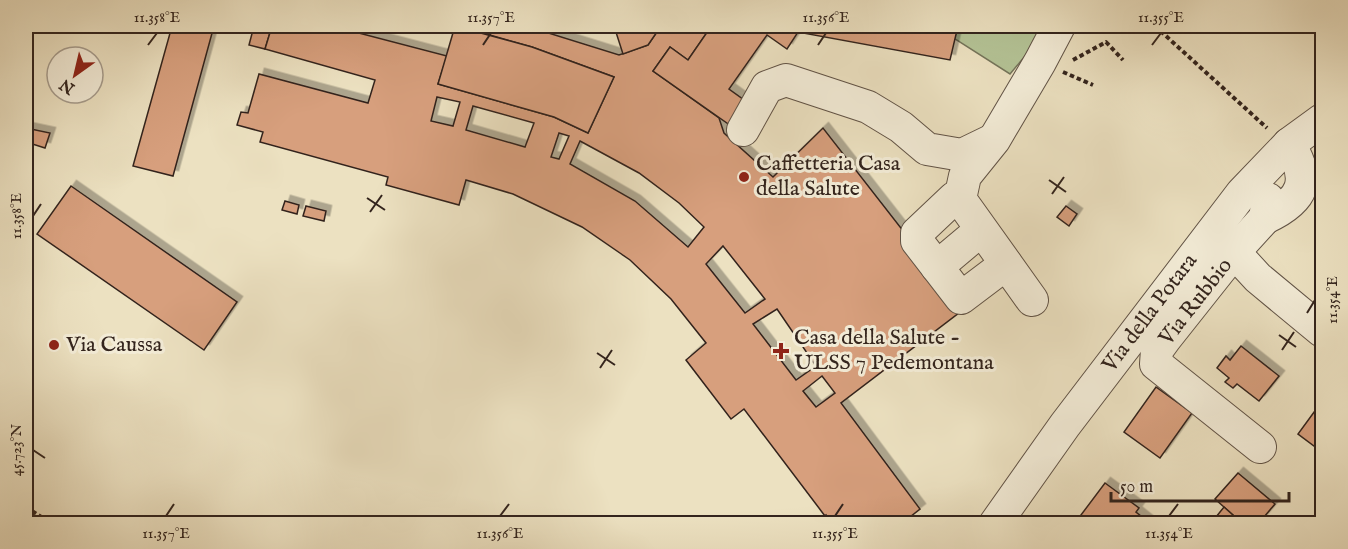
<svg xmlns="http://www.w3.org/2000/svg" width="1348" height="549" font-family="'IM FELL English',serif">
<defs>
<filter id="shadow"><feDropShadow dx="5.5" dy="-5.5" stdDeviation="0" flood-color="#0004"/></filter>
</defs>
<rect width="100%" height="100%" fill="#ece1c1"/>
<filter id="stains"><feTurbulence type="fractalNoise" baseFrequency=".00333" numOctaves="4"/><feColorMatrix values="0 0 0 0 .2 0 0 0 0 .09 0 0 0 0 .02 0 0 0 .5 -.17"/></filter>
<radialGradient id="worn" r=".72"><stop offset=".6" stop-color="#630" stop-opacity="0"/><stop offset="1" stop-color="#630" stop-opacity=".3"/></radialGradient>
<path fill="#b4c396" stroke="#74745a" stroke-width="1.5" d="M957 26H1050L1010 74 955 39Z"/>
<g fill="#d79f7d" stroke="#33241d" stroke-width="1.5" fill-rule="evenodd" filter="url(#shadow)">
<path d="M172 26H214L173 176 133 166Z"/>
<path d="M254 26H272L265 49 249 45Z"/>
<path d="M272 26H332L447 56 438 84 554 117 588 133 614 77 532 47 458 26H526L619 55 648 45 661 26H700L708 31 688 60 670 47 653 71 719 118 724 133 773 177 823 128 964 309 841 403 920 509 901 524H833L826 515 825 516 744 409 731 419 686 360 706 343 671 299 630 260 582 227 513 194 466 180 459 205 386 185 388 177 260 142 263 132 237 125 241 112 248 113 259 74 368 103 375 80 265 49ZM437 97 460 102 453 126 431 121ZM473 106 534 123 525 147 466 130ZM559 133 569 136 559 159 551 157ZM580 141 639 173 679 203 704 227 688 247 635 201 570 164ZM723 246 765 299 745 313 706 264ZM777 309 816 366 796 380 753 324ZM822 376 835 393 816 407 803 391Z"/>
<path d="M455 26 532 47 614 77 588 133 554 117 438 84Z"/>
<path d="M614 26H661L648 45 623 54Z"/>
<path d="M700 26H958L950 60 798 32 787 49 767 35 729 89 751 105 734 128 653 71 670 47 688 60 708 31Z"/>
<path d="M26 128 50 133 45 148 26 142Z"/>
<path d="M71 186 237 302 204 350 37 234Z"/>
<path d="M285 201 299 205 297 214 282 210Z"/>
<path d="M306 206 326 211 324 221 303 216Z"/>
<path d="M1066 206 1077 214 1069 226 1057 217Z"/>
<path d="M1241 346 1279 376 1259 401 1237 384 1233 388 1225 382 1229 378 1217 368 1226 356 1230 360Z"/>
<path d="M1156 387 1192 413 1160 458 1124 432Z"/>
<path d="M1320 404 1322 406V452L1298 434Z"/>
<path d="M1238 473 1275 504 1258 524H1243L1215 499Z"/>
<path d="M1105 483 1139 508 1136 512 1151 524H1084L1078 519Z"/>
<path d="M1224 507 1243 524H1214L1212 522Z"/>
</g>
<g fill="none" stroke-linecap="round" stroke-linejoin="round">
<defs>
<g id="minor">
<path d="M743 130 767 87 786 80 868 107 901 127 927 149 962 155 993 140"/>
<path d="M960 199 954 198 917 233V241L961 298 1006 264"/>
<path d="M1268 199 1265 218C1304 200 1312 181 1289 144"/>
<path d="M1234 252 1258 278 1322 331"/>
<path d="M937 267 981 230"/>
<path d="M1032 300 960 199 965 176 994 140 1040 62 1059 26"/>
<path d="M1260 447 1156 364 1157 350 1165 339 1234 252 1265 218"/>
<path d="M995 524 1065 425 1242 193 1289 144 1322 120"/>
</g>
</defs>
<use href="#minor" stroke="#615346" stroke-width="34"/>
<g stroke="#33241d" stroke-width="4" stroke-dasharray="4.5 3" stroke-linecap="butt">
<path d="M1155 26 1267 128"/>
<path d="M1073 60 1106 42 1123 60"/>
<path d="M1063 72 1093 85"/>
<path d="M26 507 52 524"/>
</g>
<use href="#minor" stroke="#f3ecd7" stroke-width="32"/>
</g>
<path fill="none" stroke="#33241d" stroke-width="2" d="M148 45 157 33M483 45 491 33M818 45 826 33M1152 45 1161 33M1049 180 1066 192M1052 194 1064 177M367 198 385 210M370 212 382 195M33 216 41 204M1307 313 1315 300M1279 335 1296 347M1282 350 1294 332M597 353 615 365M600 368 612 350M33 450 45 458M166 516 174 504M500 516 509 504M835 516 843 504M1169 516 1178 504"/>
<g fill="#8f2418" stroke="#f3ecd7" stroke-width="2">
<circle cx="744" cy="177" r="6"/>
<circle cx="54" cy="345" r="6"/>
<path d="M778 342h6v6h6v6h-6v6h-6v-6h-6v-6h6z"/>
</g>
<g text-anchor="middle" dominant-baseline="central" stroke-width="6" stroke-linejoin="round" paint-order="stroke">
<g font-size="22" fill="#33241d" stroke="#f3ecd7" text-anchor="start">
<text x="756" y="164">Caffetteria Casa<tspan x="756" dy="25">della Salute</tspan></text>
<text x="794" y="338">Casa della Salute -<tspan x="794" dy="25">ULSS 7 Pedemontana</tspan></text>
<text x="66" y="345">Via Caussa</text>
</g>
<g font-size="22" fill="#33241d" stroke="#f3ecd7">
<text transform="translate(1196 302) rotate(-52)">Via Rubbio</text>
<text transform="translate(1150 313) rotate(-53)">Via della Potara</text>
</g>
</g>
<rect width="1348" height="549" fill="none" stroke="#ece1c1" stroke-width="66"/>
<g transform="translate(75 75) rotate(214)"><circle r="28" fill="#f3ecd7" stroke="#a69c8d" stroke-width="1.5"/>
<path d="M0-4.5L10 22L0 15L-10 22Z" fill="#8f2418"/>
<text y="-9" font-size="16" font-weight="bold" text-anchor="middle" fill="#33241d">N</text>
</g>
<path d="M1111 492v9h178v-9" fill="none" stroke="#33241d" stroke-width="3"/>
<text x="1120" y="492" font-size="18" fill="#33241d" stroke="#f3ecd7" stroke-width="4.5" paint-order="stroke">50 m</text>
<rect x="33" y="33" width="1282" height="483" fill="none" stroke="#33241d" stroke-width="2"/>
<g font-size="15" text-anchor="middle" fill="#33241d">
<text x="157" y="22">11.358°E</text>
<text x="491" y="22">11.357°E</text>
<text x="826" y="22">11.356°E</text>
<text x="1161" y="22">11.355°E</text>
<text transform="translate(16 216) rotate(-90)" y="5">11.358°E</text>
<text transform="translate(1332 300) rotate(-90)" y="5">11.354°E</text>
<text transform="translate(16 450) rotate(-90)" y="5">45.723°N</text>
<text x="166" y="538">11.357°E</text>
<text x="500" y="538">11.356°E</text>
<text x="835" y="538">11.355°E</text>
<text x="1169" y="538">11.354°E</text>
</g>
<rect width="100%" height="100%" filter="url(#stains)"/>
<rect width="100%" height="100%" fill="url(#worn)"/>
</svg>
